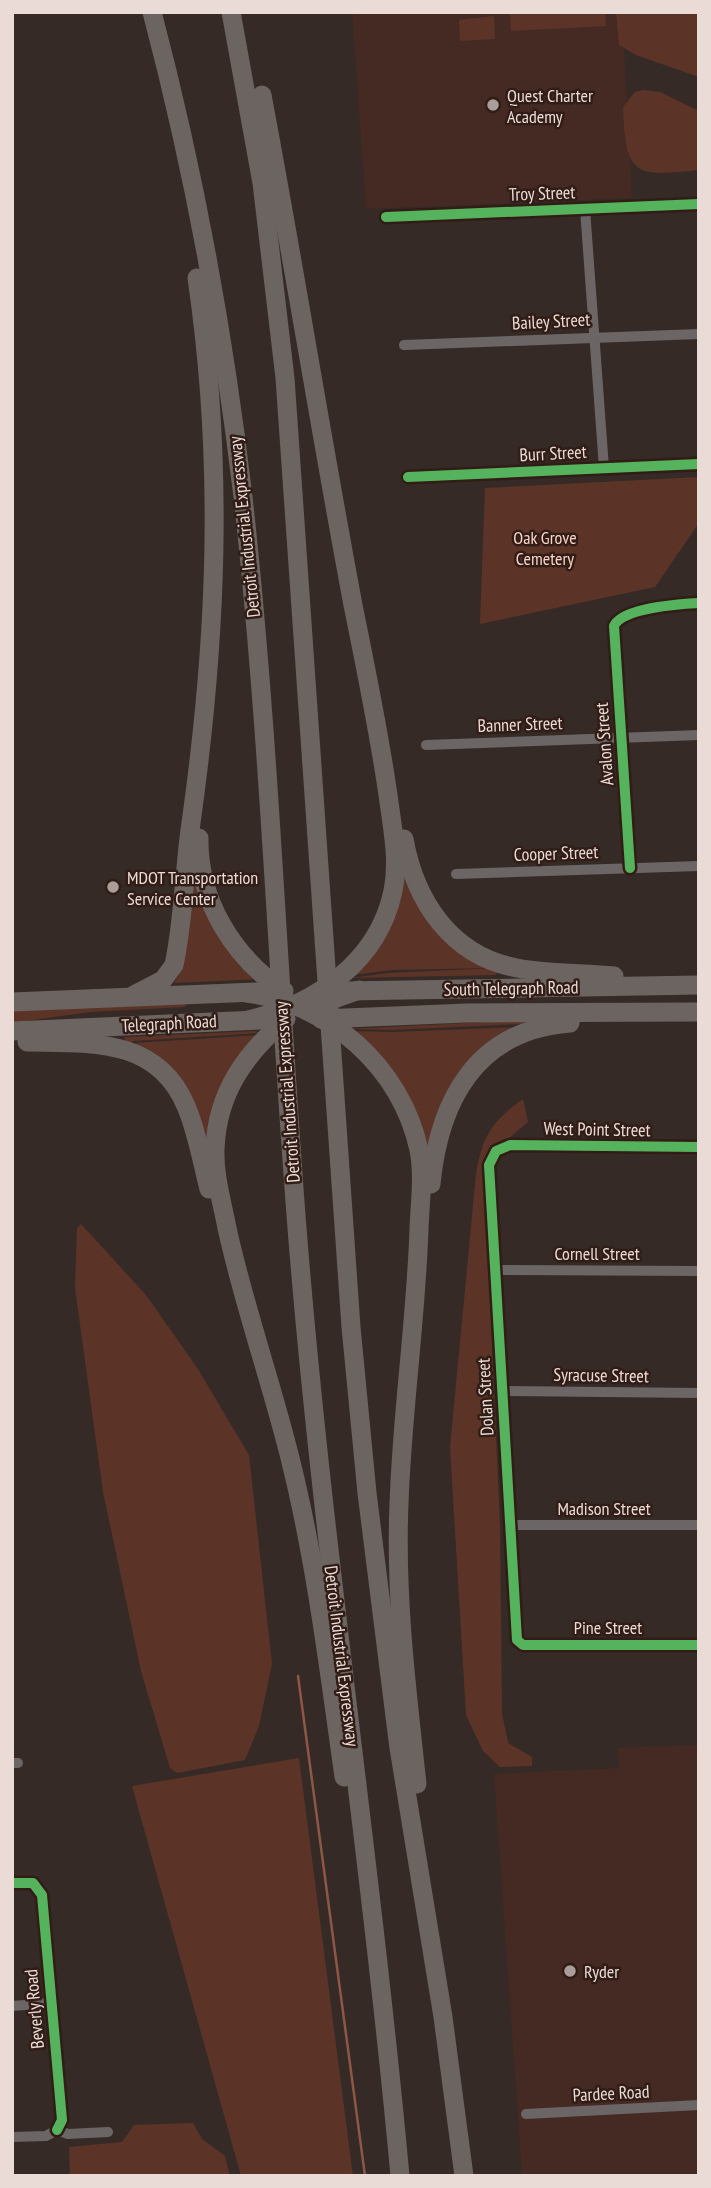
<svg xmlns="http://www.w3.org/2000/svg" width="711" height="2188" font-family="'PT Sans Narrow',sans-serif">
<rect width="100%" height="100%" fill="#352a26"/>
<g fill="#442a23">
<path d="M352 12H622L632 198 366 209Z"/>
<path d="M699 1745V2176H522L494 1774 619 1768 618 1748Z"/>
</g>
<g fill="#5c3427">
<path d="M510 12H605L606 26 511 31Z"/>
<path d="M616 12H699V77L636 55 619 45Z"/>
<path d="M494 16 495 39 460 41 459 20Z"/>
<path d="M644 90 660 92 699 111V170C633 177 626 176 623 107L635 92Z"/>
<path d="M699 477V523L655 587 480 624 485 488Z"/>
<path d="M401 877H407L490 968 393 970 352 975Z"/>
<path d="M195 885 259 979 174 983 179 974 191 886Z"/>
<path d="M497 968 496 975 351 978 388 973Z"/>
<path d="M186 1003 185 1007 90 1012 12 1023V1010Z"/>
<path d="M526 1020 524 1028 521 1024 391 1030 346 1029Z"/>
<path d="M520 1027 505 1038 431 1144 424 1146 348 1031 392 1032Z"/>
<path d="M256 1031 259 1033 133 1041 131 1046 124 1043 125 1037Z"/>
<path d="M259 1035 206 1140 193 1114 133 1047 135 1043Z"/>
<path d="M523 1099 528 1122 487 1157 486 1205 500 1527 502 1713 508 1743 532 1757V1766L500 1767 483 1751 466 1715 450 1447 476 1174C483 1135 491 1122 523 1099Z"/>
<path d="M81 1224 146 1295 198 1369 249 1455 272 1664 259 1726 245 1760 177 1773 170 1768 141 1671 103 1492 75 1288 77 1228Z"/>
<path d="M299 1758 353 2176H241L132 1786Z"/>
<path d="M193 2123 202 2139 225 2156 230 2176H70L69 2147 122 2142 134 2125Z"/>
</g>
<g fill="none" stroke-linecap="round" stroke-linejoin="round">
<path stroke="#8d5745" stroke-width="2.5" d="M298 1676 365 2176"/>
<g stroke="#6b6665" stroke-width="10">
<path d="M585 209 604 468"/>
<path d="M386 217 699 204"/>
<path d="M404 345 699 334"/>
<path d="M408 477 699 464"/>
<path d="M426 745 699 735"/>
<path d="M630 868 614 626C622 608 680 604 699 603"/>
<path d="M456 874 699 866"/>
<path d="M699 1147 510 1145 496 1151 489 1165 517 1640 523 1645H699"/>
<path d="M495 1270 699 1271"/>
<path d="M502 1391 699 1393"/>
<path d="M509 1525H699"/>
<path d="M12 1763H18"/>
<path d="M12 1883H33L42 1895 62 2120 57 2130"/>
<path d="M12 2006 51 2003"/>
<path d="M526 2114 699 2105"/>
<path d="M12 2137 46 2136 57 2130 68 2134 108 2132"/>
</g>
<g stroke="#6c6461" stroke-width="19">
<path d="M152 12C194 171 224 334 243 497 270 740 278 985 297 1228 322 1545 371 1859 400 2176"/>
<path d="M231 12 262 183 285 378 351 1327 367 1493 399 1748 443 2017 464 2176"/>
<path d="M199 838C198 900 233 957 284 991"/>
<path d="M404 839C415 901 451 956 517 968 549 974 582 973 614 976"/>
<path d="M346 991 699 985"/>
<path d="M246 993C329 1003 401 1067 419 1150 424 1176 420 1202 419 1229 416 1321 402 1412 399 1504 395 1598 407 1691 417 1784"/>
<path d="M134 995 163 980 174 965C184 918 184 870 191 823 217 637 224 464 197 278"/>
<path d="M12 1002 257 992"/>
<path d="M317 1005 359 990"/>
<path d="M286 1019C245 1054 217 1093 215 1149 214 1175 222 1202 227 1228 244 1306 271 1381 290 1458 316 1562 329 1670 344 1777"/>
<path d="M321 1019 467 1013 699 1012"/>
<path d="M248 1020C314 1005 378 963 393 891 399 861 393 832 389 802 380 736 366 670 353 605 321 435 294 265 262 95"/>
<path d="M12 1031 259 1020"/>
<path d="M27 1042C89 1043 157 1037 186 1106 197 1131 202 1162 209 1189"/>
<path d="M431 1184C439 1101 476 1030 570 1023"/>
</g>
<defs>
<g id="cycleway">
<path d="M386 217 699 204"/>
<path d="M408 477 699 464"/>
<path d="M630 868 614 626C622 608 680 604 699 603"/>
<path d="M699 1147 510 1145 496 1151 489 1165 517 1640 523 1645H699"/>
<path d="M12 1883H33L42 1895 62 2120 57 2130"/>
</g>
</defs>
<use href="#cycleway" stroke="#311d16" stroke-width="15"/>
<use href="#cycleway" stroke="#56b35d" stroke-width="10"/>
</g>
<g fill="#ab9d99" stroke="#311d16" stroke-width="2.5">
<circle cx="493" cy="105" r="7"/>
<circle cx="113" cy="887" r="7"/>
<circle cx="570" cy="1971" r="7"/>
</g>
<g text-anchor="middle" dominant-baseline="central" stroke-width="5" stroke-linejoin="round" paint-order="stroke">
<g font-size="18" fill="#eadbd7" stroke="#311d16" text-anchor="start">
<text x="507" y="95">Quest Charter<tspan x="507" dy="21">Academy</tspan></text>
<text x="127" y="877">MDOT Transportation<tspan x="127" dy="21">Service Center</tspan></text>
<text x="584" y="1971">Ryder</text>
</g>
<g font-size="18" fill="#eadbd7" stroke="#311d16">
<text transform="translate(542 193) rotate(-2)">Troy Street</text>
<text transform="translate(551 321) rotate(-3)">Bailey Street</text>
<text transform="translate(553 453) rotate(-3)">Burr Street</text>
<text transform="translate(244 527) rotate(-96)">Detroit Industrial Expressway</text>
<text transform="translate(520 724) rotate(-2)">Banner Street</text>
<text transform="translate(604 744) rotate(-94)">Avalon Street</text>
<text transform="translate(556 853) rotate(-2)">Cooper Street</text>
<text transform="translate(511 988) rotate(-1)">South Telegraph Road</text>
<text transform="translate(169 1023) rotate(-3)">Telegraph Road</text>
<text transform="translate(287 1092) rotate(-94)">Detroit Industrial Expressway</text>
<text transform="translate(597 1129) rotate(1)">West Point Street</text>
<text x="597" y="1253">Cornell Street</text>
<text transform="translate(601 1375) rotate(1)">Syracuse Street</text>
<text transform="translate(485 1397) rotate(-93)">Dolan Street</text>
<text x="604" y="1508">Madison Street</text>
<text x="608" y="1627">Pine Street</text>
<text transform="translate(342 1656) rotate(83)">Detroit Industrial Expressway</text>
<text transform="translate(34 2009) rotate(-95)">Beverly Road</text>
<text transform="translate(611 2093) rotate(-3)">Pardee Road</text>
</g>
<g font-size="18" fill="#f9d3c8" stroke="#311d16">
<text x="545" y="537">Oak Grove<tspan x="545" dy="21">Cemetery</tspan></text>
</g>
</g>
<rect width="711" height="2188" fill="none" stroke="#eadbd7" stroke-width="28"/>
</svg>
